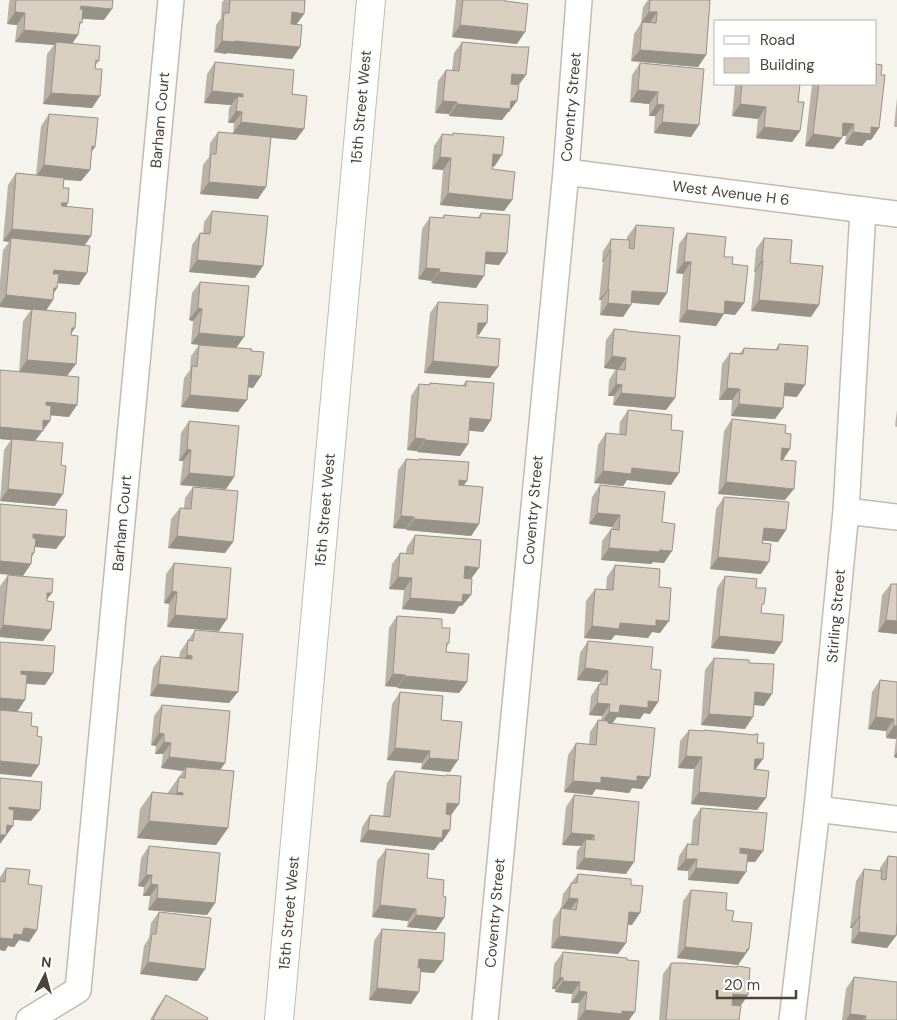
<svg xmlns="http://www.w3.org/2000/svg" width="897" height="1020" font-family="'DM Sans',sans-serif">
<rect width="100%" height="100%" fill="#f6f3ec"/>
<g fill="none" stroke-linecap="round" stroke-linejoin="round">
<defs>
<g id="minor">
<path d="M566 172 897 214"/>
<path d="M846 511 897 517"/>
<path d="M817 809 897 819"/>
<path d="M29 1020 78 990 171 0"/>
<path d="M485 1020 566 172 579 0"/>
<path d="M792 1020 817 809 846 511 863 210"/>
</g>
<path id="tertiary" d="M279 1020 371 0"/>
</defs>
<use href="#minor" stroke="#c2bbae" stroke-width="28"/>
<use href="#tertiary" stroke="#c2bbae" stroke-width="30"/>
<use href="#minor" stroke="#fff" stroke-width="25"/>
<use href="#tertiary" stroke="#fff" stroke-width="28"/>
</g>
<g fill="#bab2a6">
<path d="M10 0H16L104 20 83 19 79 27 78 35 72 43 99 61 95 66V69L100 96 92 108 43 104 47 54 54 45 15 42 17 25 7 24 9 2Z"/>
<path d="M224 0H305L304 14 296 25 300 47 292 59 227 53 226 54 214 52 216 25 221 18 222 2Z"/>
<path d="M456 0H505L517 44 452 37Z"/>
<path d="M648 0H710L706 55 698 67 631 61 634 34 641 23 643 7Z"/>
<path d="M462 42 519 85 509 112H508L502 120 449 116V114L435 113 438 81 446 70H452L454 53Z"/>
<path d="M215 62 292 94 296 140 271 138 258 199 200 194 203 165 209 157 210 143 218 132 233 133 234 123H228L229 108 231 105 204 103 207 74Z"/>
<path d="M640 63 699 125 691 137 654 133 655 116H649V104L630 102 632 75Z"/>
<path d="M881 75 879 128 871 140H867L862 146 845 144 846 136H842L833 149 805 146 812 84H876Z"/>
<path d="M735 84H800L798 102 800 131 792 142 756 138 758 119 732 116Z"/>
<path d="M897 98V127H894Z"/>
<path d="M49 114 91 153 90 170 81 181 64 180 63 188 68 203 66 207 85 245 79 285 58 283 57 288 54 293 53 300 46 310 71 334 67 376 69 417 50 415V421L35 441 55 506 0 501 4 450 11 440 0 439V370L19 372 23 321 31 310 0 307V282L3 250 9 242 3 241 8 185 16 173 36 175 41 126Z"/>
<path d="M453 133 494 167H492V169L512 200 504 211 440 205 443 170 432 169 434 146 442 134 452 135Z"/>
<path d="M212 211 255 278 189 272 192 245 200 233H203L204 222Z"/>
<path d="M481 213 507 253 499 265 485 264 476 288 431 283 432 281 418 279 422 229 430 217 442 218 444 215 477 218Z"/>
<path d="M636 225 667 293 659 305 631 303V305L623 317 600 315 601 300H599L603 262H602L603 251 611 239 627 240V237Z"/>
<path d="M687 233 724 257 732 264 744 303 735 315 724 313 716 326 679 322 683 274 676 273 679 244Z"/>
<path d="M764 238 811 317 751 311 755 272H754L756 249Z"/>
<path d="M200 282 244 337 236 348 251 351 261 376 253 388 248 387 238 412 181 407 184 378 190 370 191 356 199 345 191 344 193 321 189 320 192 293Z"/>
<path d="M438 302 479 335H477V337L490 378 424 373 430 313Z"/>
<path d="M614 329 627 331 675 398 666 410 613 405 614 396H608L609 380 616 369 604 368 606 340Z"/>
<path d="M779 344 797 397 784 396 775 419 731 416 732 400H719L722 364 730 353H740L744 348 775 350Z"/>
<path d="M466 381 491 420 483 432 469 430 468 444 460 456 417 452V451L407 450 411 396 419 384 429 385 430 383 462 386Z"/>
<path d="M628 410 671 430V485L627 480 623 486 594 483 598 445 606 433 619 435 620 422Z"/>
<path d="M897 410V427L895 426Z"/>
<path d="M732 419 785 433 790 449 783 460 785 500 718 494 724 431Z"/>
<path d="M189 421 234 477 226 489 180 485 183 461H179L181 433Z"/>
<path d="M406 459 464 485 479 524 471 536 406 530V529L393 528 398 470Z"/>
<path d="M600 485 662 522 664 563 653 562 651 564 601 560 602 541 611 529H612V527L589 524 592 497Z"/>
<path d="M193 487 233 542 225 553 168 548 171 519 180 508H184L185 498Z"/>
<path d="M724 497 786 530 778 542 763 540 761 574 710 569 716 509Z"/>
<path d="M415 535 472 579 462 606H459L454 614 402 609 404 590 389 589 392 564 400 553H406L407 547Z"/>
<path d="M174 563 219 631 167 627 169 604 164 603 166 574Z"/>
<path d="M615 565 659 587 660 633 652 632 648 638 615 635 611 640 584 638 586 601 595 589 606 590 607 577Z"/>
<path d="M8 575 47 600 51 630 43 641 0 637V586Z"/>
<path d="M725 576 756 588 761 608V613L782 642 774 654 711 648 717 588Z"/>
<path d="M891 584H897V634L878 632 882 595Z"/>
<path d="M397 616 442 628 449 643 447 646 446 652 467 682 459 693 397 688V687L385 686 389 628Z"/>
<path d="M195 630 229 703 150 696 153 668 161 656 179 658 180 652Z"/>
<path d="M588 641 651 669 658 702 650 714 644 713 640 719 617 717 612 723 650 777 642 789 632 788 629 793 596 789 592 795 564 792 568 755 576 743 589 745 590 732 598 720H601L602 716 589 715 591 696 599 684 600 685V682L577 680 580 653Z"/>
<path d="M714 658 749 663 764 706 754 705 745 729 701 725 705 670Z"/>
<path d="M880 680 897 682V758L894 757 896 739 886 738V731L868 729 872 692Z"/>
<path d="M400 692 441 720 450 772 421 769 422 763 387 760 392 704Z"/>
<path d="M162 705 225 763 220 770 228 828 216 845 137 838 140 809 152 792 167 794 183 771 161 768 163 754H155L156 746 151 745 154 716Z"/>
<path d="M689 730 704 731V730L754 735 755 734 763 759 755 770 757 810 691 804 694 769 678 768 680 741Z"/>
<path d="M395 771 445 776 446 775 459 804 451 815 450 830 442 842H440L434 850 360 842 362 827 370 815 383 816 387 783Z"/>
<path d="M574 795 626 874 576 869 577 851 581 846 562 845 566 807Z"/>
<path d="M701 808 763 851 755 862H747L738 884 688 880V871L677 870 679 856 687 844H691L693 820Z"/>
<path d="M149 846 215 903 207 915 148 910 150 896H143L144 887 138 886 141 858Z"/>
<path d="M386 849 427 878 443 896 444 918 436 930 407 927 408 921 372 917 377 861Z"/>
<path d="M888 856 897 857V935H896L887 948 851 943 852 928H850L856 881 864 869 880 871V868Z"/>
<path d="M6 868 28 884 37 930 29 942 19 940 14 947 8 946 5 951 0 950V877Z"/>
<path d="M578 874 631 885 632 925 628 924 626 943 618 954 551 948 553 920 561 908 563 894Z"/>
<path d="M691 890 726 910 749 949 738 965 677 958 683 901Z"/>
<path d="M159 912 205 969 197 981 140 974 144 946 149 938 151 923Z"/>
<path d="M382 929 443 961 434 973 421 972 411 1004 369 1000 374 941Z"/>
<path d="M563 952 629 1020H577L579 1003H571L572 994 555 992V989H552L554 964Z"/>
<path d="M671 963 736 967 737 966 748 995 740 1006 739 1020H659L663 974Z"/>
<path d="M854 977 897 1020H842L846 989Z"/>
<path d="M166 995 207 1020H150L158 1006Z"/>
</g>
<g fill="#979187">
<path d="M81 6 112 9 104 20 73 18Z"/>
<path d="M15 12 25 13 17 25 7 24Z"/>
<path d="M292 12 304 14 296 25 283 24Z"/>
<path d="M649 12H657L649 24 641 23Z"/>
<path d="M460 25 525 32 517 44 452 37Z"/>
<path d="M24 30 78 35 70 47 56 42 54 45 15 42Z"/>
<path d="M222 41H235L300 47 292 59 227 53 226 54 214 52Z"/>
<path d="M640 50 706 55 698 67 631 61Z"/>
<path d="M512 74 526 75 518 86 504 85Z"/>
<path d="M638 90 658 92 649 104 630 102Z"/>
<path d="M212 91 243 94 237 103 238 96 231 105 204 103Z"/>
<path d="M51 93 100 96 92 108 43 104Z"/>
<path d="M443 101 457 102 449 114 435 113Z"/>
<path d="M511 101H517L509 112H508L502 120 449 116 457 104Z"/>
<path d="M657 104 664 105 655 116H649Z"/>
<path d="M740 104 766 107 758 119 732 116Z"/>
<path d="M236 111 242 112 234 123H228Z"/>
<path d="M241 122 304 129 296 140 232 134Z"/>
<path d="M662 122 699 125 691 137 654 133Z"/>
<path d="M843 123 854 124 846 136 835 135Z"/>
<path d="M764 127 800 131 792 142 756 138Z"/>
<path d="M871 127 879 128 871 140H867L862 146 845 144 853 132Z"/>
<path d="M813 134 842 138 833 149 805 146Z"/>
<path d="M92 146 95 147 87 158Z"/>
<path d="M493 154 502 155 494 167 485 166Z"/>
<path d="M440 157 451 158 443 170 432 169Z"/>
<path d="M44 165 90 170 81 181 36 177Z"/>
<path d="M209 182 266 187 258 199 200 194Z"/>
<path d="M448 193 512 200 504 211 440 205Z"/>
<path d="M61 203H68L60 215Z"/>
<path d="M12 229 91 236 83 248 11 238 9 242 3 241Z"/>
<path d="M610 250H611L603 262H602Z"/>
<path d="M486 252 507 253 499 265 478 263Z"/>
<path d="M197 260 263 266 255 278 189 272Z"/>
<path d="M762 260 763 261 755 272H754Z"/>
<path d="M684 262H691L683 274 676 273Z"/>
<path d="M426 268 440 269 432 281 418 279Z"/>
<path d="M54 270 87 273 79 285 46 282Z"/>
<path d="M439 272 484 276 476 288 431 283Z"/>
<path d="M54 288H57L49 300H53L45 312 32 309 31 310 0 307V304L6 295Z"/>
<path d="M608 289H609L601 300H599Z"/>
<path d="M632 291 667 293 659 305 624 302Z"/>
<path d="M759 300 819 305 811 317 751 311Z"/>
<path d="M725 301 744 303 735 315 717 313Z"/>
<path d="M608 303 631 305 623 317 600 315Z"/>
<path d="M198 308 202 309 193 321 189 320Z"/>
<path d="M687 310 724 314 716 326 679 322Z"/>
<path d="M478 323H487L479 335 470 334Z"/>
<path d="M72 328H75L67 340Z"/>
<path d="M199 333 244 337 236 348 191 344Z"/>
<path d="M612 356 626 358 618 370 604 368Z"/>
<path d="M27 360 76 364 67 376 19 372Z"/>
<path d="M433 361 498 367 490 378 424 373Z"/>
<path d="M249 375 261 376 253 388 241 386Z"/>
<path d="M785 383 805 385 797 397 777 395Z"/>
<path d="M616 384 622 385 614 396H608Z"/>
<path d="M727 388 740 389 732 400H719Z"/>
<path d="M621 393 675 398 666 410 613 405Z"/>
<path d="M190 395 247 400 238 412 181 407Z"/>
<path d="M46 402 77 405 69 417 37 414Z"/>
<path d="M739 404 783 408 775 419 731 416Z"/>
<path d="M470 418 491 420 483 432 462 430Z"/>
<path d="M43 420 50 421 34 442 12 439 11 440 0 439V427Z"/>
<path d="M415 438 425 439 417 451 407 450Z"/>
<path d="M425 440 468 444 460 456 417 452Z"/>
<path d="M782 448 790 449 782 461 774 460Z"/>
<path d="M187 449 191 450 183 461H179Z"/>
<path d="M632 468 679 473 671 485 627 480 623 486 594 483 603 471Z"/>
<path d="M189 473 234 477 226 489 180 485Z"/>
<path d="M459 480 467 481 459 492Z"/>
<path d="M726 482 794 489 785 500 718 494Z"/>
<path d="M8 489 63 494 55 506 0 501Z"/>
<path d="M597 513 620 515 612 527 589 524Z"/>
<path d="M401 516 414 517 406 529 393 528Z"/>
<path d="M414 519 479 524 471 536 406 530Z"/>
<path d="M764 528 786 530 778 542 756 540Z"/>
<path d="M33 534 65 537 56 549 25 546Z"/>
<path d="M177 536 233 542 225 553 168 548Z"/>
<path d="M609 548 659 550 672 551 664 563 653 562 651 564 601 560Z"/>
<path d="M32 553H34L27 564H31L23 576 0 574V561Z"/>
<path d="M718 557 769 562 761 574 710 569Z"/>
<path d="M465 566 479 568 471 579 457 578Z"/>
<path d="M398 577 412 578 404 590 389 589Z"/>
<path d="M172 591 177 592 169 604 164 603Z"/>
<path d="M47 593H52L43 604Z"/>
<path d="M463 594 471 595 462 606H459L454 614 402 609 410 598Z"/>
<path d="M175 615 227 619 219 631 167 627Z"/>
<path d="M656 620 669 621 660 633 652 632 648 638 615 635 611 640 584 638 592 626Z"/>
<path d="M886 620 897 621V634L878 632Z"/>
<path d="M3 625 51 630 43 641 0 637V630Z"/>
<path d="M719 636 782 642 774 654 711 648Z"/>
<path d="M187 655 192 656 184 667H179Z"/>
<path d="M585 668 608 671 600 682 577 680Z"/>
<path d="M21 671 53 673 45 685 13 683Z"/>
<path d="M393 674 405 675 397 687 385 686Z"/>
<path d="M405 676 467 682 459 693 397 688Z"/>
<path d="M158 684 238 692 229 703 150 696Z"/>
<path d="M755 692 772 694 764 706 747 704Z"/>
<path d="M0 698 25 700 17 712 0 711Z"/>
<path d="M648 701 658 702 650 714 644 713 640 719 617 717 611 725 601 724 609 712 620 705Z"/>
<path d="M597 703 610 704 602 716 589 715Z"/>
<path d="M709 714 753 717 745 729 701 725Z"/>
<path d="M876 717 894 719 886 731 868 729Z"/>
<path d="M894 726H897V737L896 739 886 738Z"/>
<path d="M159 733 164 734 156 746 151 745Z"/>
<path d="M164 742 171 743 163 754H155Z"/>
<path d="M395 748 430 751 422 763 387 760Z"/>
<path d="M897 752V758L894 757Z"/>
<path d="M686 756 702 757 694 769 678 768Z"/>
<path d="M169 757 225 763 217 774 186 767 183 771 161 768Z"/>
<path d="M429 758 458 760 450 772 421 769Z"/>
<path d="M755 759H763L754 771 746 770Z"/>
<path d="M0 761 39 765 31 777 0 774Z"/>
<path d="M637 776 650 777 642 789 632 788 629 793 596 789 592 795 564 792 573 781 601 777Z"/>
<path d="M177 792 183 793 171 810 165 809Z"/>
<path d="M699 792 766 798 757 810 691 804Z"/>
<path d="M447 803 459 804 451 815 439 814Z"/>
<path d="M9 807 40 810 31 821 1 819Z"/>
<path d="M149 821 228 828 216 845 137 838Z"/>
<path d="M7 825 13 826 0 844V835Z"/>
<path d="M368 830H450L442 842H440L434 850 360 842Z"/>
<path d="M571 833 594 835 586 847V839L581 846 562 845Z"/>
<path d="M740 848 763 851 755 862 732 860Z"/>
<path d="M584 858 634 862 626 874 576 869Z"/>
<path d="M686 859H697L688 871 677 870Z"/>
<path d="M696 868 746 872 738 884 688 880Z"/>
<path d="M146 875H152L144 887 138 886Z"/>
<path d="M151 884 158 885 150 896H143Z"/>
<path d="M157 898 215 903 207 915 148 910Z"/>
<path d="M569 898 578 899 569 911 561 910Z"/>
<path d="M380 905 416 909 408 921 372 917Z"/>
<path d="M629 912 640 913 632 925 621 924Z"/>
<path d="M416 915 444 918 436 930 407 927Z"/>
<path d="M859 916H860L852 928H850Z"/>
<path d="M24 928 37 930 29 942 19 940 14 947 8 946 5 951 0 950V938L14 934Z"/>
<path d="M859 932 896 936 887 948 851 943Z"/>
<path d="M559 936 626 943 618 954 551 948Z"/>
<path d="M685 947 747 949H749L738 965 677 958Z"/>
<path d="M419 959 443 961 434 973 411 971Z"/>
<path d="M148 962 205 969 197 981 140 974Z"/>
<path d="M560 977 563 978 555 989H552Z"/>
<path d="M563 981 580 982 572 994 555 992Z"/>
<path d="M377 988 419 992 411 1004 369 1000Z"/>
<path d="M579 991 587 992 579 1003H571Z"/>
<path d="M733 994 748 995 740 1007 725 1006Z"/>
<path d="M585 1010 622 1011 635 1012 629 1020H578Z"/>
<path d="M850 1014 866 1016 863 1020H846Z"/>
</g>
<g fill="#d8cfc1" stroke="#979187">
<path d="M16 0H113L112 9 81 6 80 9H83L82 23 80 22 78 35 24 30 25 13 15 12Z"/>
<path d="M230 0H305L304 14 292 12 291 24 302 25 300 47 235 41V42L222 41 224 13H229Z"/>
<path d="M463 0H505V1L528 4 525 32 460 25Z"/>
<path d="M650 0H710L706 55 640 50 642 22 656 23 657 12H649Z"/>
<path d="M56 42 100 46 99 61 96 60 95 69H102L100 96 51 93Z"/>
<path d="M462 42 516 47H529L526 75 512 74 511 84 519 85 517 101H511L510 109 457 104V102L443 101 446 70 459 71Z"/>
<path d="M215 62 294 70 292 94 307 96 304 129 241 122 242 112 236 111 238 96 243 97V94L212 91Z"/>
<path d="M640 63 704 69 699 125 662 122 664 105 657 104 658 92 638 90Z"/>
<path d="M876 64 882 65 881 75H885L879 128 871 127V134L853 132 854 124 843 123 842 138 813 134 819 84H876Z"/>
<path d="M742 84H800L798 102H804L800 131 764 127 766 107 740 104Z"/>
<path d="M49 114 98 118 95 147 92 146 90 170 44 165Z"/>
<path d="M218 132 271 137 266 187 209 182 211 154H216Z"/>
<path d="M453 133 504 137 502 155 493 154 492 169 515 172 512 200 448 193 451 158 440 157 442 134 453 135Z"/>
<path d="M16 173 64 178 63 188H69L68 203H61L62 206 93 209 91 236 12 229Z"/>
<path d="M212 211 268 216 263 266 197 260 200 233 210 234Z"/>
<path d="M481 213 510 215 507 253 486 252 484 276 439 272 440 269 426 268 430 217 444 218V215L480 218Z"/>
<path d="M636 225 674 228 667 293 632 291 631 305 608 303 609 289H608L611 250H610L611 239 630 240 629 248 634 249Z"/>
<path d="M687 233 726 237 724 257H733L732 264 748 266 744 303 725 301 724 314 687 310 691 262H684Z"/>
<path d="M11 238 90 246 87 273 54 270 53 274H59L57 288H54L53 300 6 295Z"/>
<path d="M764 238 792 240 790 263 823 266 819 305 759 300 763 261 762 260Z"/>
<path d="M200 282 249 286 244 337 199 333 202 309 198 308Z"/>
<path d="M438 302 488 305 487 323H478L477 337 500 339 498 367 433 361Z"/>
<path d="M32 309 76 313 75 328H72L71 335 78 336 76 364 27 360Z"/>
<path d="M614 329 627 330V331L680 336 675 398 621 393 622 385 616 384 617 369 625 370 626 358 612 356Z"/>
<path d="M779 344 808 346 805 385 785 383 783 408 739 404 740 389 727 388 730 353 743 354 744 348 778 350Z"/>
<path d="M199 345 252 349 251 351 264 352 261 376 249 375 247 400 190 395 192 366 197 367Z"/>
<path d="M0 370 79 377 77 405 46 402V405L51 406 50 421 43 420V431L0 427Z"/>
<path d="M466 381 494 383 491 420 470 418 468 444 425 440V439L415 438 419 384 430 385V383L466 386Z"/>
<path d="M628 410 672 415 671 430 683 431 679 473 632 468 631 474 603 471 606 433 626 435Z"/>
<path d="M732 419 786 425 785 433 791 434 790 449 782 448 781 460 796 461 794 489 726 482Z"/>
<path d="M189 421 239 426 234 477 189 473 191 450 187 449Z"/>
<path d="M12 439 63 443 61 465 66 466 63 494 8 489Z"/>
<path d="M406 459 419 460V459L469 462 467 481 459 480V485L483 487 479 524 414 519V517L401 516Z"/>
<path d="M600 485 665 492 662 522 675 524 672 551 659 550 660 552 609 548 611 529 619 530 620 515 597 513Z"/>
<path d="M193 487 238 491 233 542 177 536 180 508 191 509Z"/>
<path d="M724 497 789 502 786 530 764 528 762 543 771 544 769 562 718 557Z"/>
<path d="M0 504 67 510 65 537 33 534V538L36 539 34 553H32L31 564 0 561Z"/>
<path d="M415 535 481 540 479 568 465 566 464 578 472 579 471 595 463 594 462 602 410 598 412 578 398 577 400 553 413 554Z"/>
<path d="M174 563 231 568 227 619 175 615 177 592 172 591Z"/>
<path d="M615 565 660 569 659 587 671 588 669 621 656 620V626L620 623 619 629 592 626 595 589 613 590Z"/>
<path d="M8 575 53 579 52 593H47V601L54 602 51 630 3 625Z"/>
<path d="M725 576 757 579 756 588H766L764 604H762L761 613 784 615 782 642 719 636Z"/>
<path d="M891 584H897V621L886 620Z"/>
<path d="M397 616 442 619V628H450L449 643H447L446 652 469 654 467 682 405 676V675L393 674Z"/>
<path d="M195 630 243 634 238 692 158 684 161 656 192 659V656L187 655 188 640 193 641Z"/>
<path d="M588 641 653 647 651 669 661 670 658 702 648 701V708L620 705 619 713 609 712 610 704 597 703 599 684 607 685 608 671 585 668Z"/>
<path d="M0 642 55 646 53 673 21 671V674L27 675 25 700 0 698Z"/>
<path d="M714 658 749 660V663L774 664 772 694 755 692 753 717 709 714Z"/>
<path d="M880 680 897 682V726H894V719L876 717Z"/>
<path d="M400 692 443 696 441 720 462 722 458 760 429 758 430 751 395 748Z"/>
<path d="M162 705 230 711 225 763 169 757 171 743 164 742V734L159 733Z"/>
<path d="M0 710 32 713 31 726 38 727 37 736 42 737 39 765 0 761Z"/>
<path d="M598 720 608 721V723L655 728 650 777 637 776V781L601 777V783L573 781 576 743 596 745Z"/>
<path d="M689 730 704 731V730L755 735V734H758L757 743H764L763 759H755L754 769 769 771 766 798 699 792 702 757 686 756Z"/>
<path d="M186 767 234 771 228 828 149 821 152 792 183 795V793L177 792 179 777 185 778Z"/>
<path d="M395 771 446 776V775L461 776 459 804 447 803 446 814 451 815 450 830H443L442 838 368 830 370 815 390 817Z"/>
<path d="M0 778 42 782 40 810 9 807V809L14 810 13 826 7 825 6 835H0Z"/>
<path d="M574 795 639 802 634 862 584 858 586 839 594 840V835L571 833Z"/>
<path d="M701 808 767 813 763 851 740 848V853L748 854 746 872 696 868 697 859H686L687 844 698 845Z"/>
<path d="M149 846 220 853 215 903 157 898 158 885 151 884 152 875H146Z"/>
<path d="M386 849 429 854 427 878 444 880 443 896 446 897 444 918 416 915V909L380 905Z"/>
<path d="M888 856 897 857V922L896 936 859 932 860 916H859L864 869 882 871 881 879 886 880Z"/>
<path d="M6 868 30 870 28 884 42 886 37 930 24 928 22 935 14 934 13 939 0 938V881L5 882Z"/>
<path d="M578 874 631 879V885L643 886 640 913 629 912 626 943 559 936 561 908 576 910 578 899 569 898 571 883H577Z"/>
<path d="M691 890 727 893 726 910 734 911 732 921 752 923 749 949H747L746 953 685 947Z"/>
<path d="M159 912 211 918 205 969 148 962 152 934H156Z"/>
<path d="M382 929 445 933 443 961 419 959 418 968H421L419 992 377 988Z"/>
<path d="M563 952 627 958V960L639 961 635 1012 622 1011V1014L585 1010 587 992 579 991 580 982 563 981V978L560 977Z"/>
<path d="M671 963H683L737 967V966L750 968 748 995 733 994 732 1005 741 1006 739 1020H666Z"/>
<path d="M854 977 897 982V1020H865L866 1016 850 1014Z"/>
<path d="M166 995 208 1018 207 1020H154L153 1019Z"/>
</g>
<g text-anchor="middle" dominant-baseline="central" stroke-width="4" stroke-linejoin="round" paint-order="stroke">
<g font-size="15" fill="#4b4439" stroke="#fff">
<text transform="translate(361 107) rotate(-85)">15th Street West</text>
<text transform="translate(571 107) rotate(-85)">Coventry Street</text>
<text transform="translate(160 120) rotate(-85)">Barham Court</text>
<text transform="translate(731 193) rotate(7)">West Avenue H 6</text>
<text transform="translate(325 510) rotate(-85)">15th Street West</text>
<text transform="translate(533 510) rotate(-85)">Coventry Street</text>
<text transform="translate(122 523) rotate(-85)">Barham Court</text>
<text transform="translate(836 616) rotate(-85)">Stirling Street</text>
<text transform="translate(289 913) rotate(-85)">15th Street West</text>
<text transform="translate(495 913) rotate(-85)">Coventry Street</text>
</g>
</g>
<rect x="714" y="20" width="162" height="65" fill="#ffffff" stroke="#b7b4b0"/>
<rect x="724" y="36" width="25" height="8" fill="#ffffff" stroke="#b7b4b0"/>
<text x="760" y="45" font-size="15" fill="#4b4439">Road</text>
<rect x="724" y="58" width="25" height="15" fill="#d8cfc1" stroke="#b7b4b0"/>
<text x="760" y="70" font-size="15" fill="#4b4439">Building</text>
<g transform="translate(45 975) rotate(6)" stroke="#ffffff" stroke-width="4" paint-order="stroke">
<path d="M0-4L9 19L0 12L-9 19Z" fill="#4b4439"/>
<text y="-8" font-size="14" font-weight="bold" text-anchor="middle" fill="#4b4439">N</text>
</g>
<path d="M717 990v8h79v-8" fill="none" stroke="#4b4439" stroke-width="2.5"/>
<text x="724" y="990" font-size="15" fill="#4b4439" stroke="#ffffff" stroke-width="4" paint-order="stroke">20 m</text>
</svg>
